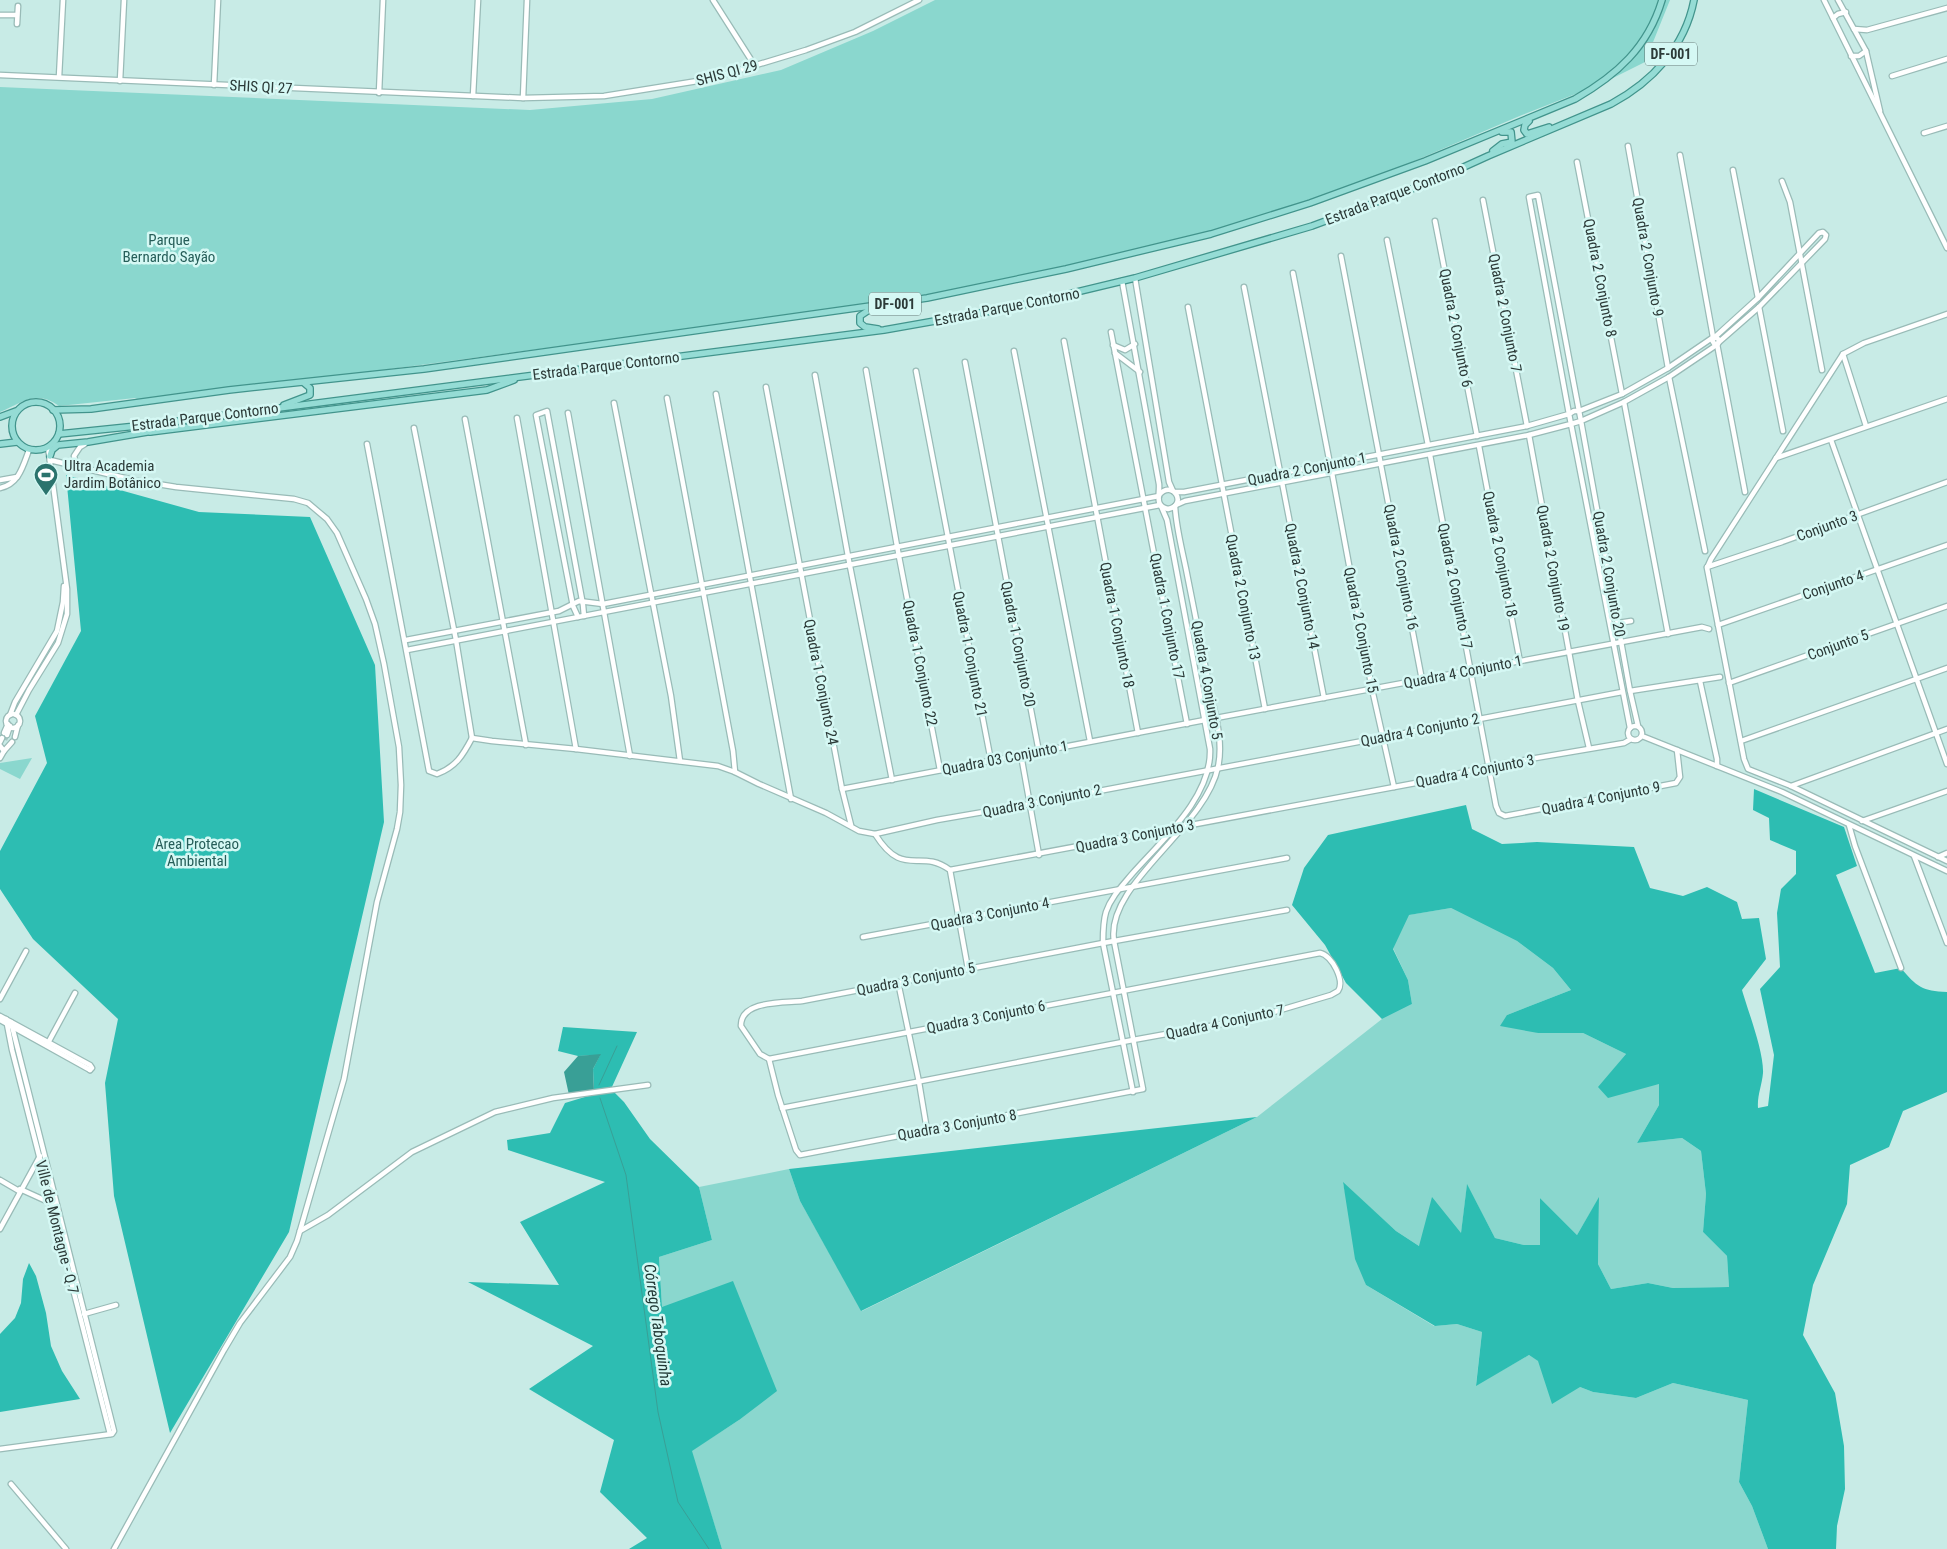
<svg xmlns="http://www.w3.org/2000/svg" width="1947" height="1549" font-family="'Roboto Condensed',sans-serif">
<rect width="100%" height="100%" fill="#c8ebe6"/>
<g fill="#8ad7ce">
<path d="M935 0H1670L1645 62 1601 84 1522 115 1344 191 1117 260 865 309 593 342 143 402 135 398 59 406C36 389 22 403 0 412V87L530 110 652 99 781 70 873 31Z"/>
<path d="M32 758 20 779 0 769V763Z"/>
<path d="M1451 908 1517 941 1553 968 1571 990 1507 1015 1538 1033H1583L1626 1054 1599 1087 1660 1084 1659 1105 1637 1143 1682 1138 1701 1151 1706 1194 1703 1232 1727 1256 1729 1287 1673 1288 1648 1283 1611 1289 1598 1264 1599 1198 1577 1235 1540 1198V1245H1524L1495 1238 1467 1185 1461 1234 1419 1246 1396 1231 1343 1183 1366 1285 1434 1326 1457 1324 1482 1332 1476 1385 1529 1355 1580 1387 1593 1392 1636 1398 1673 1383 1748 1400 1739 1482 1752 1506 1768 1549H722L691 1451 739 1420 662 1307 659 1257 712 1240 699 1187 789 1169 800 1201 862 1311 1257 1117 1382 1019 1412 1004 1408 980 1393 948 1408 915Z"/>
</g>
<g fill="#2dbdb2">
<path d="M66 475 199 512 310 517 375 665 384 822 289 1232 170 1433 114 1196 105 1083 118 1019 33 939 0 889V851L47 763 35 716 81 631Z"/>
<path d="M1754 789 1844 827 1857 866 1836 875 1875 973 1901 968C1917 987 1922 991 1947 992V1092L1903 1111 1889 1147 1850 1165 1847 1204 1813 1285 1803 1335 1835 1393 1844 1446 1845 1489 1837 1526 1836 1549H1768L1752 1506 1739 1482 1748 1400 1673 1383 1636 1398 1593 1392 1580 1387 1552 1404 1538 1361 1529 1355 1476 1386 1482 1332 1457 1324 1435 1326 1366 1285 1355 1259 1343 1182 1396 1231 1419 1246 1432 1197 1461 1233 1467 1184 1495 1238 1524 1245H1540V1198L1577 1235 1599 1197 1598 1264 1611 1289 1648 1283 1673 1288 1729 1287 1727 1256 1703 1232 1706 1194 1701 1151 1682 1138 1637 1143 1659 1105V1084L1608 1098 1598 1087 1626 1054 1583 1033H1538L1500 1026 1507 1015 1571 990 1553 968 1517 941 1451 908 1409 915 1393 949 1408 980 1412 1004 1382 1019 1346 983 1325 945 1292 905 1304 868 1328 835 1466 805 1472 829 1502 844 1537 842 1634 847 1650 888 1683 896 1707 887 1737 902 1742 919 1759 918 1766 959 1742 990C1748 1011 1764 1052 1763 1073 1762 1085 1757 1096 1758 1108L1768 1106 1774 1055 1760 989 1780 967 1777 913 1781 889 1796 874V851L1770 840 1769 818 1753 810Z"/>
<path d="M563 1027 637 1032 611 1089 624 1102 650 1139 699 1187 712 1240 659 1257 662 1307 733 1281 777 1391 739 1420 692 1451 722 1549H629L647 1538 600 1492 614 1440 529 1389 593 1346 468 1282 559 1285 520 1222 605 1182 508 1150 507 1140 550 1133 565 1103 608 1090 594 1091 593 1069 600 1055 578 1056 558 1051Z"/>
<path d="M1257 1117 861 1311 800 1201 789 1169Z"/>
<path d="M29 1263 36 1276 46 1313 51 1346 62 1371 80 1399 0 1412V1334L15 1318 21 1303 23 1279Z"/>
</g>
<path fill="#399f96" d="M601 1054 593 1069 594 1091 569 1095 564 1072 578 1056Z"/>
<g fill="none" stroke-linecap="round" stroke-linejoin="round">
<g stroke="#399f96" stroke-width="1">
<path d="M599 1085 617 1046"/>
<path d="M600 1098 626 1175 658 1412 678 1502 709 1549"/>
</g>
<path stroke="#a9c8c3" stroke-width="4.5" stroke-dasharray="4.5 2" stroke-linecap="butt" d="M5 740 7 735"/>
<defs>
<g id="minor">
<path d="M713 0 755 66"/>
<path d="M1824 0 1947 248"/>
<path d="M1838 0 1866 51 1880 111"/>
<path d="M0 15H17"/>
<path d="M1833 18 1838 14 1846 12"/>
<path d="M17 24 18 6"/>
<path d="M1854 29 1867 30 1947 8"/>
<path d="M1851 56H1859L1866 51"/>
<path d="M0 75 523 98 604 96 710 79 806 50 855 32 919 0"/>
<path d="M1892 76 1947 59"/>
<path d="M59 77 63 0"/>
<path d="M120 81 124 0"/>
<path d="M214 85 218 0"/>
<path d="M379 93 383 0"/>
<path d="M473 96 478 0"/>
<path d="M523 98 527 0"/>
<path d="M1924 133 1947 126"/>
<path d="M1628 146 1668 368"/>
<path d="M1680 155 1713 337"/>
<path d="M1577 162 1622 394"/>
<path d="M1733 170 1758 298"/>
<path d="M1782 181 1790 202 1822 370"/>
<path d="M1483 200 1527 426"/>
<path d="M1435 221 1477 436"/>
<path d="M1387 240 1428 445"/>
<path d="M1341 256 1422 680"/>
<path d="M1293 273 1330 464"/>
<path d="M1135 278 1169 482 1173 491"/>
<path d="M1122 281 1159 484C1160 495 1154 506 1168 509 1188 505 1173 479 1159 495"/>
<path d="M1244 287 1324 698"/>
<path d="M1188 307 1265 709"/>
<path d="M1759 307 1783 431"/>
<path d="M1947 314 1864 343 1843 354 1711 559 1707 568 1744 759 1748 769 1791 786 1947 861"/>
<path d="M1111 332 1187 724"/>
<path d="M1715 337 1758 298 1819 233 1823 232 1826 235 1825 239 1759 307 1719 342"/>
<path d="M1064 341 1138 733"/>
<path d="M1717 344 1745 492"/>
<path d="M1113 345 1125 350 1135 344"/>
<path d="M1014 351 1090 741"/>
<path d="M1115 353 1140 372"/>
<path d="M1843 354 1866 426"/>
<path d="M965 362 1039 752"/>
<path d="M866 370 897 546 940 770"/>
<path d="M916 371 991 761"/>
<path d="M815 375 848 556 892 780"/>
<path d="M1669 377 1705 551"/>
<path d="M766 387 842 789 851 825"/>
<path d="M716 394 791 799"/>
<path d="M667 398 733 751 735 772"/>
<path d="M1624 402 1668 634"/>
<path d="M614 403 671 696 680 761"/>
<path d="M568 413 630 756"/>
<path d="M517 418 576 749"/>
<path d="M465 419 526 745"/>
<path d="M414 428 456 640 472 738"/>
<path d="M1529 435 1578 701 1589 748"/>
<path d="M1831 440 1947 764"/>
<path d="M367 444 429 771 437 774C456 767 463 755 472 738"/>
<path d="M1479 446 1520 662"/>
<path d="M1430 455 1496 806 1499 813 1505 816 1676 783 1680 777 1677 750"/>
<path d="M1776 458 1947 399"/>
<path d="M50 460 133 480 176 487 294 499 308 503 327 519 337 533 366 599 375 624 384 664 399 747 401 785 400 812 397 829 377 902 344 1079 297 1241 290 1257 240 1323 224 1350 114 1549"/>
<path d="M77 467 74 456 80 447 85 444"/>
<path d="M1332 473 1372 689 1394 787"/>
<path d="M0 480 17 477"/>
<path d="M0 488C19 484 23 466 29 450"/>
<path d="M1175 492H1184L1527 426 1569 414 1529 197 1538 195 1579 411 1622 394 1668 368 1712 338"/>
<path d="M1176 505 1185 501 1529 435 1571 424 1581 421 1579 411H1574L1569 414 1571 424 1630 728"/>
<path d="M1707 567 1782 542 1947 482"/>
<path d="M578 617 573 606 536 415 547 411 583 605 584 616"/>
<path d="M1618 623 1631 621"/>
<path d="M1718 625 1947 545"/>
<path d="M406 640 559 611 579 601 603 604 1159 496"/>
<path d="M407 650 1160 505"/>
<path d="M1700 681 1717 759V766"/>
<path d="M1729 683 1947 606"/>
<path d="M1630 691 1720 677"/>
<circle cx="13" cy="721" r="7"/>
<path d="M10 715 15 702 57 631 63 602 64 586"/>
<path d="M16 715 29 690 58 643 67 614V589L48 447"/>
<path d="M1216 718 1702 627 1709 629"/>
<circle cx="1635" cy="733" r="7"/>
<path d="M1638 726 1630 691 1581 421 1624 402 1669 377 1718 344 1719 340 1716 337 1712 340 1715 345"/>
<path d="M4 733 8 724"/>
<path d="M7 735 10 726"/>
<path d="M1642 736 1782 792 1947 871"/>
<path d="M15 737 18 725"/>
<path d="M472 738 492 741 576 749 718 766 735 772 759 784 826 813 859 831 875 834 937 820 1030 804 1622 692"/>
<path d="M1741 741 1947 668"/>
<path d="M0 742 2 738"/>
<path d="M0 746 4 751 0 758"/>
<path d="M4 751 12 742"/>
<path d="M1021 755 1039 855"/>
<path d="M1791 786 1947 729"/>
<path d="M842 789 1205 720"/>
<path d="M1862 821 1947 791"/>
<path d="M1849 825 1855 846 1901 968"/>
<path d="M875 834C904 880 919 847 950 870L968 969"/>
<path d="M1914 856 1947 943"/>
<path d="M1938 857 1947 853"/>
<path d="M950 870 1437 779 1489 766 1624 743 1631 739"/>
<path d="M863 937 1287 858"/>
<path d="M898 982 919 1082 927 1130"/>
<path d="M0 999 26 951"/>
<path d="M0 1016 90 1065 92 1068 90 1070"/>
<path d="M6 1019 12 1050 110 1434"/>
<path d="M0 1020 90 1070"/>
<path d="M48 1043 75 993"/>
<path d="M769 1059 778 1095 796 1150 800 1155 1143 1089 1114 941C1105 884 1205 829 1218 767 1224 740 1214 711 1209 685 1201 646 1194 608 1186 569 1182 549 1176 527 1175 506"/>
<path d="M1133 1092 1103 943C1103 932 1103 922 1106 912 1111 897 1122 886 1132 874 1162 840 1212 797 1210 749L1167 520 1161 506"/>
<path d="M782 1108 1133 1040 1254 1018 1331 995 1338 991C1345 981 1332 955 1320 953L769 1059 760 1054 741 1026C740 1000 785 1003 802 1001L1103 943 1287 910"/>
<path d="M0 1180 19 1191"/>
<path d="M20 1189 53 1204"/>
<path d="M0 1229 40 1156"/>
<path d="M300 1231 328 1215 412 1152 495 1112 553 1098 648 1085"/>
<path d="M84 1314 116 1305"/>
<path d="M0 1449 112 1434 114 1431 11 1022"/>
<path d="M11 1484 66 1549"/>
</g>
<g id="major">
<path d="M1529 121 1525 125 1524 130 1527 134 1549 127"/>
<path d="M1493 151 1502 144 1512 142 1511 132H1502"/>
<path d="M872 308 860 316V323L865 327 878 329"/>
<circle cx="36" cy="426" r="24"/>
<path d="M284 405 310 395V388L304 383"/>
<path d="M53 410 91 409 229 390 424 369 927 298 1066 269 1211 234 1310 203 1425 161 1575 99C1617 75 1648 47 1662 0"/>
<path d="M0 417 16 411"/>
<path d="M150 432 487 390 514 380"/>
<path d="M59 434 156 424 884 330 1014 307 1135 278 1312 226 1433 181 1488 156 1611 104C1652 82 1685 47 1694 0"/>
<path d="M0 444 17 442"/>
<path d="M50 456 52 450 58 445 88 442 153 431"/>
</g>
</defs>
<use href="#minor" stroke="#99bbb7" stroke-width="7"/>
<use href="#major" stroke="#42948c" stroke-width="8"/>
<use href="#minor" stroke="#fff" stroke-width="4.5"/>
<use href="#major" stroke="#95dcd5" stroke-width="5.5"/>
</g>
<defs>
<symbol id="stadium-pin" viewBox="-11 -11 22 30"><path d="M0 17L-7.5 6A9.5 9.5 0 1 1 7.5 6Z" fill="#2b736d" stroke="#d5f8f4"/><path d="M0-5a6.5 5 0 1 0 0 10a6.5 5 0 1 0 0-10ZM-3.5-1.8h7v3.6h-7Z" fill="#fff"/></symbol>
</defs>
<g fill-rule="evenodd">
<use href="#stadium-pin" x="32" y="461" width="28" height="38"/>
</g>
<g text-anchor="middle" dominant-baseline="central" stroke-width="5" stroke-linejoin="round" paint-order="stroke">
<g fill="#d5f8f4" stroke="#5f7370" stroke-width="1">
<rect x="1645" y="42.5" width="52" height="23" rx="4"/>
<rect x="869" y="292.5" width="52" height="23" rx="4"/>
</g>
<g font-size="14" font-weight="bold" fill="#2c3a38">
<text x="1671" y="54">DF-001</text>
<text x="895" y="304">DF-001</text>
</g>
<g font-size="15" fill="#2c3a38" stroke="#d5f8f4">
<text transform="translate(727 73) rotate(-15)">SHIS QI 29</text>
<text transform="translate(261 87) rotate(3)">SHIS QI 27</text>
<text transform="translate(1395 194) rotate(-21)">Estrada Parque Contorno</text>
<text transform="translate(1648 257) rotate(80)">Quadra 2 Conjunto 9</text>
<text transform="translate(1600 278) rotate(79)">Quadra 2 Conjunto 8</text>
<text transform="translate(1007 307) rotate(-11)">Estrada Parque Contorno</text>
<text transform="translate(1505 313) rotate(79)">Quadra 2 Conjunto 7</text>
<text transform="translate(1456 328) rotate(79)">Quadra 2 Conjunto 6</text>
<text transform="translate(606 366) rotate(-7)">Estrada Parque Contorno</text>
<text transform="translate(205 417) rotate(-7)">Estrada Parque Contorno</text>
<text transform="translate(1307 469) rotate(-11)">Quadra 2 Conjunto 1</text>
<text transform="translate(1827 526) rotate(-20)">Conjunto 3</text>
<text transform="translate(1500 554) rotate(79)">Quadra 2 Conjunto 18</text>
<text transform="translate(1401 567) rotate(79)">Quadra 2 Conjunto 16</text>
<text transform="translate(1553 568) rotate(80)">Quadra 2 Conjunto 19</text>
<text transform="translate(1609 574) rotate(80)">Quadra 2 Conjunto 20</text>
<text transform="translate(1833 585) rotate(-19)">Conjunto 4</text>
<text transform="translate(1302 586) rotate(79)">Quadra 2 Conjunto 14</text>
<text transform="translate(1455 586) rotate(79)">Quadra 2 Conjunto 17</text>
<text transform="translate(1243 597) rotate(79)">Quadra 2 Conjunto 13</text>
<text transform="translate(1167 616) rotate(79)">Quadra 1 Conjunto 17</text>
<text transform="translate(1117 625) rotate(79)">Quadra 1 Conjunto 18</text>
<text transform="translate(1361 630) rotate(79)">Quadra 2 Conjunto 15</text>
<text transform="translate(1018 644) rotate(79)">Quadra 1 Conjunto 20</text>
<text transform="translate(1838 645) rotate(-20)">Conjunto 5</text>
<text transform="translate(970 654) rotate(79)">Quadra 1 Conjunto 21</text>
<text transform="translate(920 663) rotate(79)">Quadra 1 Conjunto 22</text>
<text transform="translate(1463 672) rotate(-11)">Quadra 4 Conjunto 1</text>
<text transform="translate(1207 680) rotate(80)">Quadra 4 Conjunto 5</text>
<text transform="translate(821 682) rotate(79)">Quadra 1 Conjunto 24</text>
<text transform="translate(1420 730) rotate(-11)">Quadra 4 Conjunto 2</text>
<text transform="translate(1005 758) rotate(-11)">Quadra 03 Conjunto 1</text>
<text transform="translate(1475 771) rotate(-11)">Quadra 4 Conjunto 3</text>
<text transform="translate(1601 798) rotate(-11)">Quadra 4 Conjunto 9</text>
<text transform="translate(1042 801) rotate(-11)">Quadra 3 Conjunto 2</text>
<text transform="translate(1135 836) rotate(-11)">Quadra 3 Conjunto 3</text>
<text transform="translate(990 914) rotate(-11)">Quadra 3 Conjunto 4</text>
<text transform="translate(916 979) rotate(-11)">Quadra 3 Conjunto 5</text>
<text transform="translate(986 1017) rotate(-11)">Quadra 3 Conjunto 6</text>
<text transform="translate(1225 1022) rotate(-12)">Quadra 4 Conjunto 7</text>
<text transform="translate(957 1125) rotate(-10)">Quadra 3 Conjunto 8</text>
<text transform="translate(57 1227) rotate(76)">Ville de Montagne - Q 7</text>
</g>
<g font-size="15" fill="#265e59" stroke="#d5f8f4">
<text x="169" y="240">Parque<tspan x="169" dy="17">Bernardo Sayão</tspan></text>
<text x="197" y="844">Area Protecao<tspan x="197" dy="17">Ambiental</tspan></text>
</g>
<g font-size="15" fill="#2c3a38" stroke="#d5f8f4" text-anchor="start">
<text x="64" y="466">Ultra Academia<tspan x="64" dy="17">Jardim Botânico</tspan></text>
</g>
<g font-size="16" font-style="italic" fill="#1e3532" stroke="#d5f8f4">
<text transform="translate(658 1325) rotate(82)">Córrego Taboquinha</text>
</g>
</g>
</svg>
